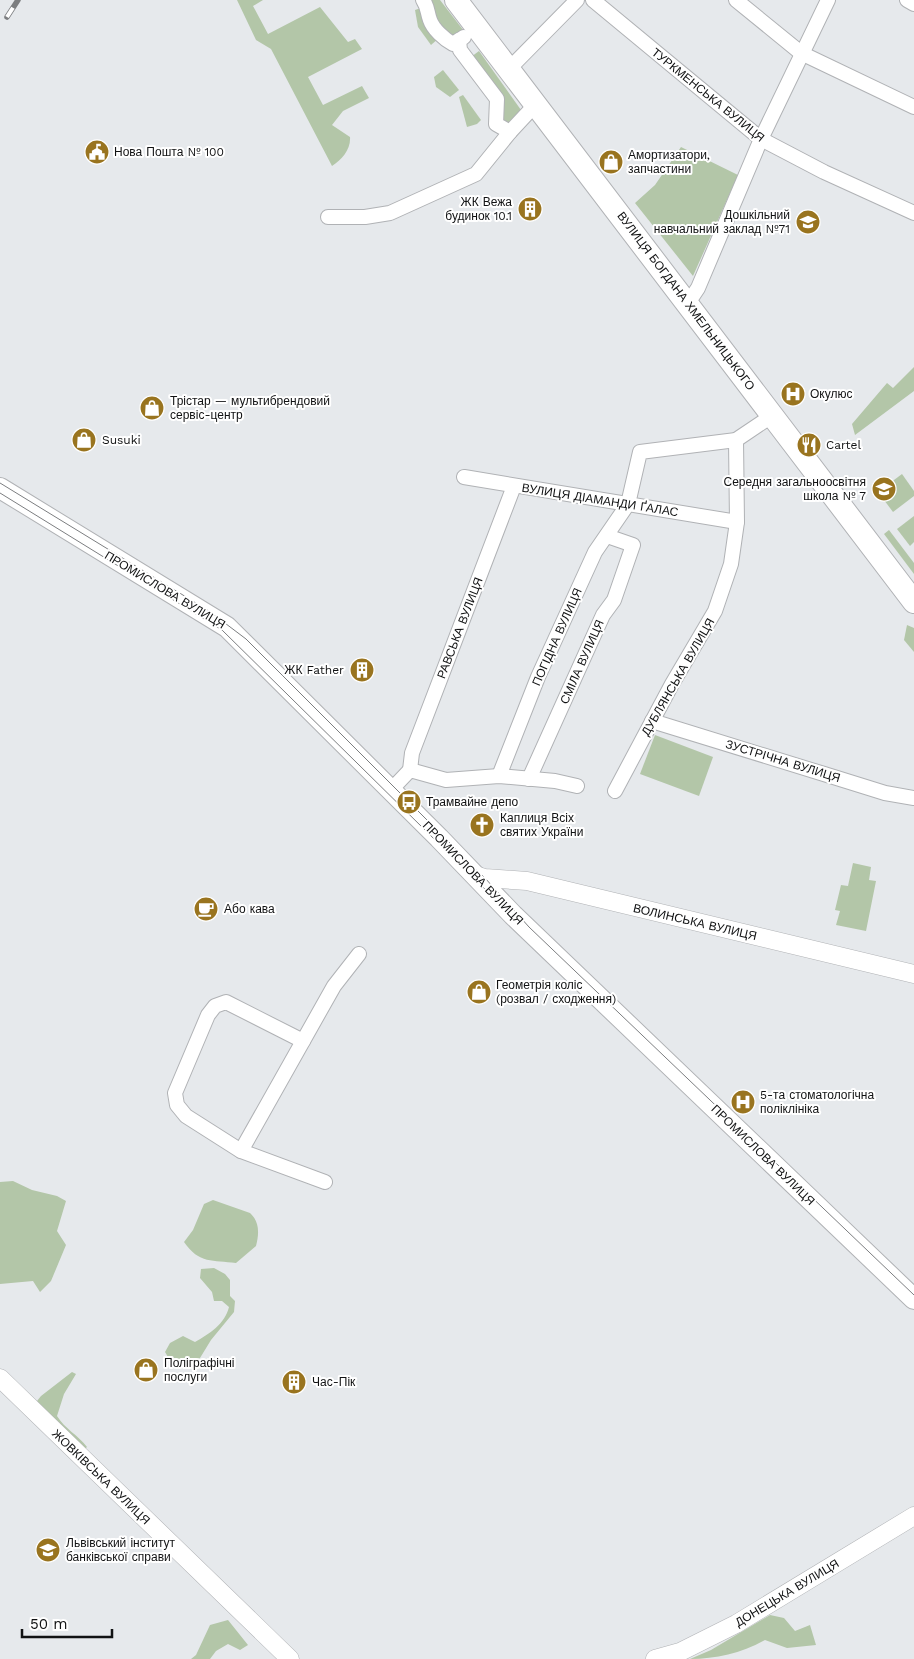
<svg xmlns="http://www.w3.org/2000/svg" width="914" height="1659" font-family="'Work Sans',sans-serif">
<rect width="100%" height="100%" fill="#e6e9ec"/>
<g fill="#b3c6a8">
<path d="M237 0H263L253 6 268 34 320 7 348 42 355 39 362 49 308 77 323 105 362 86 369 98 343 111 332 125 350 137C351 149 342 160 332 166L271 49 256 40Z"/>
<path d="M423 0H440L467 35 453 44Z"/>
<path d="M424 7 439 38 431 45 418 27 415 10Z"/>
<path d="M479 51 521 110 509 125 499 118 471 57Z"/>
<path d="M443 70 459 90 450 97 436 87 434 77Z"/>
<path d="M463 95 481 120 477 124 467 127 459 97Z"/>
<path d="M681 147 738 175 693 276 635 203 655 185Z"/>
<path d="M914 367V391L855 435 852 424 887 383 893 388Z"/>
<path d="M902 474 914 491V496L893 512 878 492Z"/>
<path d="M914 516V542L910 546 897 529Z"/>
<path d="M889 530 914 563V574L884 534Z"/>
<path d="M907 625 914 628V652L904 640Z"/>
<path d="M655 735 713 757 699 796 640 774Z"/>
<path d="M853 863 871 867 869 880 876 881 866 931 836 925 840 911 835 910 841 885 848 886Z"/>
<path d="M13 1181 32 1190 57 1196 66 1201 57 1231 66 1245 51 1281 40 1292 33 1281 0 1284V1182Z"/>
<path d="M213 1200 250 1213C260 1222 259 1234 256 1246L236 1263C213 1260 199 1264 184 1242L193 1230 204 1204Z"/>
<path d="M214 1268 225 1274 230 1280V1296L235 1301 234 1312 211 1340 200 1358 191 1361 168 1357 165 1352 170 1343 183 1336 195 1342C209 1334 225 1324 229 1307L222 1301H214L212 1292 200 1278 201 1269Z"/>
<path d="M72 1372 76 1374 64 1394 57 1416C65 1429 78 1435 87 1447L80 1453 38 1413 37 1401 41 1396Z"/>
<path d="M770 1615 784 1618 795 1631 810 1625 816 1645 787 1648 765 1640C742 1653 716 1659 690 1659L711 1650Z"/>
<path d="M228 1620 248 1645 240 1650 228 1644 216 1651 210 1659H191L196 1655 210 1625Z"/>
</g>
<g fill="none" stroke-linecap="round" stroke-linejoin="round">
<defs>
<g id="minor">
<path d="M423 0C428 7 427 12 430 20 433 29 444 39 453 44L464 37"/>
<path d="M593 0 761 139 824 172 914 213"/>
<path d="M736 0 801 53 914 107"/>
<path d="M907 0 914 4"/>
<path d="M459 40 460 50 497 99 496 124 510 132 536 104"/>
<path d="M509 69 577 0"/>
<path d="M328 217H365L390 213 476 174 510 132"/>
<path d="M688 303 698 288 761 139 828 0"/>
<path d="M464 477 737 522"/>
<path d="M652 721 824 774 885 793 914 798"/>
<path d="M410 770 412 753 514 486"/>
<path d="M499 776 538 677 595 552 628 504 640 452 736 440 773 415"/>
<path d="M529 779 603 615 614 600 633 545 607 536"/>
<path d="M391 790 410 770 446 780 499 776 555 781 577 786"/>
<path d="M615 791 672 684 715 611 731 564 737 522 736 440"/>
<path d="M303 1041 226 1002 215 1006 208 1015 175 1093 177 1105 186 1116 241 1151 325 1182"/>
<path d="M241 1151 334 986 359 954"/>
</g>
<g id="tertiary">
<path d="M475 875 485 878 527 881 914 974"/>
<path d="M0 1378 290 1659"/>
<path d="M655 1659 680 1652 736 1624 914 1516"/>
</g>
<path id="secondary" d="M0 488 227 627 439 838 513 915 914 1299"/>
<path id="primary" d="M456 0 914 602"/>
</defs>
<use href="#minor" stroke="#b0b2b5" stroke-width="16"/>
<use href="#tertiary" stroke="#b0b2b5" stroke-width="19"/>
<use href="#secondary" stroke="#b0b2b5" stroke-width="22"/>
<use href="#primary" stroke="#b0b2b5" stroke-width="24"/>
<use href="#minor" stroke="#fff" stroke-width="14"/>
<use href="#tertiary" stroke="#fff" stroke-width="18"/>
<use href="#secondary" stroke="#fff" stroke-width="20"/>
<use href="#primary" stroke="#fff" stroke-width="22"/>
<g stroke="#7c7e80" stroke-width="1">
<path d="M0 483 209 611 246 639 485 878 529 927 914 1295"/>
<path d="M0 493 222 630 492 896"/>
</g>
<defs>
<path id="rail" d="M7 17 18 0"/>
</defs>
<use href="#rail" stroke="#7c7e80" stroke-width="5.5"/>
<use href="#rail" stroke="#fff" stroke-width="4" stroke-dasharray="11" stroke-linecap="butt"/>
</g>
<defs>
<symbol id="civic-disc" viewBox="-11 -11 22 22"><circle r="9.5" fill="#99741f" stroke="#fff"/><path d="M-.6-6.5H3V-4.5H.6V-3L4-1V1h2V6H-6V1h2V-1L-.6-3ZM-1.2 2.5V6h2.4V2.5Z" fill="#fff"/></symbol>
<symbol id="shop-disc" viewBox="-11 -11 22 22"><circle r="9.5" fill="#99741f" stroke="#fff"/><path d="M-5-2.5h2.3a2.7 3.5 0 0 1 5.4 0H5L5.5 6h-11ZM-1.5-2.5h3a1.5 2.3 0 0 0-3 0Z" fill="#fff"/></symbol>
<symbol id="building-disc" viewBox="-11 -11 22 22"><circle r="9.5" fill="#99741f" stroke="#fff"/><path d="M-4-6H4V6H1V3H-1V6H-4ZM-2.5-4.3h1.7v1.8h-1.7ZM.8-4.3h1.7v1.8H.8ZM-2.5-1h1.7V.8h-1.7ZM.8-1h1.7V.8H.8Z" fill="#fff"/></symbol>
<symbol id="school-disc" viewBox="-11 -11 22 22"><circle r="9.5" fill="#99741f" stroke="#fff"/><path d="M0-5L7-2L0 1L-7-2ZM-4 1L0 2.5L4 1V4Q0 6-4 4Z" fill="#fff"/></symbol>
<symbol id="hospital-disc" viewBox="-11 -11 22 22"><circle r="9.5" fill="#99741f" stroke="#fff"/><path d="M-5-5h3v3.5h4V-5h3V5h-3V1.5h-4V5h-3Z" fill="#fff"/></symbol>
<symbol id="restaurant-disc" viewBox="-11 -11 22 22"><circle r="9.5" fill="#99741f" stroke="#fff"/><path d="M-5-6h1v4h1v-4h1v4h1v-4h1v5L-1.5 .5V6h-2V.5L-5-1ZM5-6V6H3V1.5H1.5Q1.5-4 5-6Z" fill="#fff"/></symbol>
<symbol id="bus-disc" viewBox="-11 -11 22 22"><circle r="9.5" fill="#99741f" stroke="#fff"/><path d="M-5-6H5V4H4V6H2V4H-2V6H-4V4H-5ZM-3.5-4V0h7V-4ZM-3.5 1.2v1.5H-2V1.2ZM2 1.2v1.5H3.5V1.2Z" fill="#fff"/></symbol>
<symbol id="church-disc" viewBox="-11 -11 22 22"><circle r="9.5" fill="#99741f" stroke="#fff"/><path d="M-1.2-6h2.4v3.5h3.3v2.4h-3.3V6h-2.4V-.1h-3.3v-2.4h3.3Z" fill="#fff"/></symbol>
<symbol id="cafe-disc" viewBox="-11 -11 22 22"><circle r="9.5" fill="#99741f" stroke="#fff"/><path d="M-5.5-4.5H6V0H3Q3 3.5 0 3.5H-2.5Q-5.5 3.5-5.5 0ZM3-3.2v2h1.7v-2ZM-6 4.5H4V6H-6Z" fill="#fff"/></symbol>
<symbol id="university-disc" viewBox="-11 -11 22 22"><circle r="9.5" fill="#99741f" stroke="#fff"/><path d="M0-5L7-2L0 1L-7-2ZM-4 1L0 2.5L4 1V4Q0 6-4 4Z" fill="#fff"/></symbol>
</defs>
<g fill-rule="evenodd">
<use href="#civic-disc" x="83" y="138" width="28" height="28"/>
<use href="#shop-disc" x="597" y="148" width="28" height="28"/>
<use href="#building-disc" x="516" y="195" width="28" height="28"/>
<use href="#school-disc" x="794" y="208" width="28" height="28"/>
<use href="#hospital-disc" x="779" y="380" width="28" height="28"/>
<use href="#shop-disc" x="138" y="394" width="28" height="28"/>
<use href="#shop-disc" x="70" y="426" width="28" height="28"/>
<use href="#restaurant-disc" x="795" y="431" width="28" height="28"/>
<use href="#school-disc" x="870" y="475" width="28" height="28"/>
<use href="#building-disc" x="348" y="656" width="28" height="28"/>
<use href="#bus-disc" x="395" y="788" width="28" height="28"/>
<use href="#church-disc" x="468" y="811" width="28" height="28"/>
<use href="#cafe-disc" x="192" y="895" width="28" height="28"/>
<use href="#shop-disc" x="465" y="978" width="28" height="28"/>
<use href="#hospital-disc" x="729" y="1088" width="28" height="28"/>
<use href="#shop-disc" x="132" y="1356" width="28" height="28"/>
<use href="#building-disc" x="280" y="1368" width="28" height="28"/>
<use href="#university-disc" x="34" y="1536" width="28" height="28"/>
</g>
<g text-anchor="middle" dominant-baseline="central" stroke-width="4" stroke-linejoin="round" paint-order="stroke">
<g font-size="12" fill="#111213" stroke="#fff">
<text transform="translate(708 95) rotate(39)">ТУРКМЕНСЬКА ВУЛИЦЯ</text>
<text transform="translate(686 301) rotate(53)">ВУЛИЦЯ БОГДАНА ХМЕЛЬНИЦЬКОГО</text>
<text transform="translate(600 500) rotate(9)">ВУЛИЦЯ ДІАМАНДИ ҐАЛАС</text>
<text transform="translate(165 590) rotate(31)">ПРОМИСЛОВА ВУЛИЦЯ</text>
<text transform="translate(460 628) rotate(-69)">РАВСЬКА ВУЛИЦЯ</text>
<text transform="translate(557 637) rotate(-66)">ПОГІДНА ВУЛИЦЯ</text>
<text transform="translate(582 662) rotate(-66)">СМІЛА ВУЛИЦЯ</text>
<text transform="translate(678 677) rotate(-60)">ДУБЛЯНСЬКА ВУЛИЦЯ</text>
<text transform="translate(783 761) rotate(17)">ЗУСТРІЧНА ВУЛИЦЯ</text>
<text transform="translate(473 873) rotate(46)">ПРОМИСЛОВА ВУЛИЦЯ</text>
<text transform="translate(695 922) rotate(13)">ВОЛИНСЬКА ВУЛИЦЯ</text>
<text transform="translate(763 1155) rotate(44)">ПРОМИСЛОВА ВУЛИЦЯ</text>
<text transform="translate(101 1477) rotate(44)">ЖОВКІВСЬКА ВУЛИЦЯ</text>
<text transform="translate(787 1593) rotate(-31)">ДОНЕЦЬКА ВУЛИЦЯ</text>
</g>
<g font-size="12" fill="#111213" stroke="#fff" text-anchor="start">
<text x="114" y="152">Нова Пошта № 100</text>
<text x="628" y="155">Амортизатори,<tspan x="628" dy="14">запчастини</tspan></text>
<text x="512" y="202" text-anchor="end">ЖК Вежа<tspan x="512" dy="14">будинок 10.1</tspan></text>
<text x="790" y="215" text-anchor="end">Дошкільний<tspan x="790" dy="14">навчальний заклад №71</tspan></text>
<text x="810" y="394">Окулюс</text>
<text x="170" y="401">Трістар — мультибрендовий<tspan x="170" dy="14">сервіс-центр</tspan></text>
<text x="102" y="440">Susuki</text>
<text x="826" y="445">Cartel</text>
<text x="866" y="482" text-anchor="end">Середня загальноосвітня<tspan x="866" dy="14">школа № 7</tspan></text>
<text x="344" y="670" text-anchor="end">ЖК Father</text>
<text x="426" y="802">Трамвайне депо</text>
<text x="500" y="818">Каплиця Всіх<tspan x="500" dy="14">святих України</tspan></text>
<text x="224" y="909">Або кава</text>
<text x="496" y="985">Геометрія коліс<tspan x="496" dy="14">(розвал / сходження)</tspan></text>
<text x="760" y="1095">5-та стоматологічна<tspan x="760" dy="14">поліклініка</tspan></text>
<text x="164" y="1363">Поліграфічні<tspan x="164" dy="14">послуги</tspan></text>
<text x="312" y="1382">Час-Пік</text>
<text x="66" y="1543">Львівський інститут<tspan x="66" dy="14">банківської справи</tspan></text>
</g>
</g>
<path d="M22 1629v8h90v-8" fill="none" stroke="#111213" stroke-width="2.5"/>
<text x="30" y="1629" font-size="15" fill="#111213" stroke="#ffffff" stroke-width="4" paint-order="stroke">50 m</text>
</svg>
